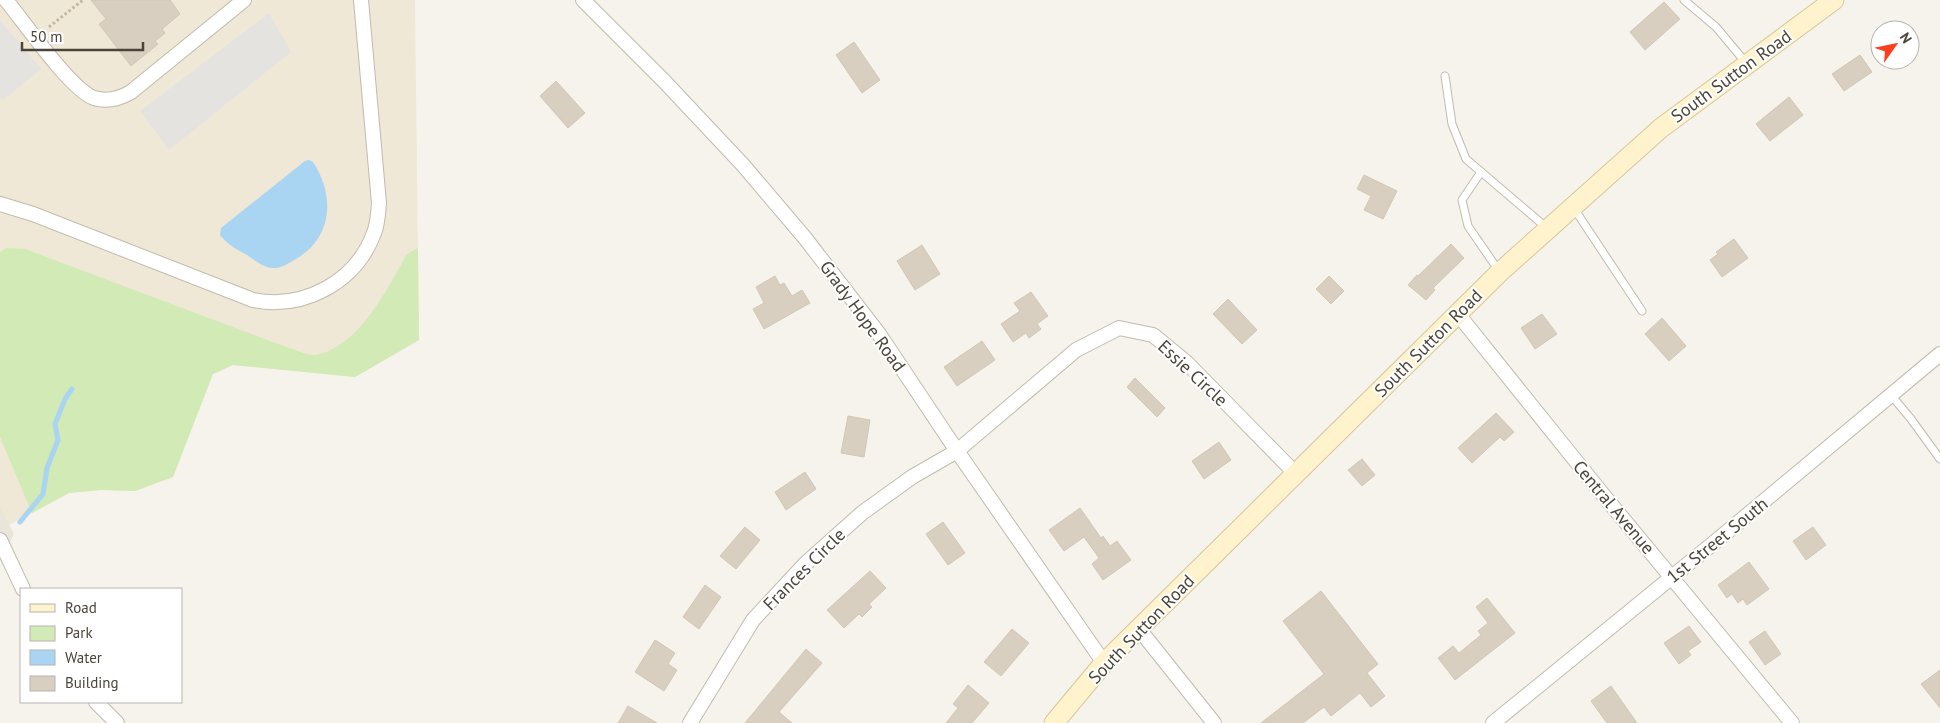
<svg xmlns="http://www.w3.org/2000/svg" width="1940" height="723" font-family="'PT Sans',sans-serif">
<rect width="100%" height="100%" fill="#f6f3ec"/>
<path fill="#eae5da" d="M0 505 14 534 0 562Z"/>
<path fill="#efe8d6" d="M0 0H415L419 340 355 377 233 365 213 374 173 477 135 491 101 490 69 493 9 525 0 505Z"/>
<path fill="#d2eab5" d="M6 248 25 249 286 347C294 349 307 356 316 355 359 347 387 289 407 254L418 248 419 340 355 377 233 365 213 374 173 477 135 491 101 490 69 493 32 513 0 437V252Z"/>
<g fill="#e5e3e0">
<path d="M269 13 291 52 169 150 140 111Z"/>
<path d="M0 20 41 69 2 101 0 97Z"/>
</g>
<path fill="#a9d4f2" d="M309 160 313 162C335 195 333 238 296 259 290 262 282 268 275 268 266 269 254 260 247 255 236 249 228 245 220 235L221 228 305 161Z"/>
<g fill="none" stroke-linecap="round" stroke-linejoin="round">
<path stroke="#a9d4f2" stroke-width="5" d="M20 522 43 494 47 468 58 440 55 424 65 399 72 389"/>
</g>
<g fill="#d8cfc1" stroke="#d3c7b4">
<path d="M91 0H170L180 14 162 29 165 33 155 41 158 44 131 66 99 24 106 19Z"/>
<path d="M1664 2 1680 19 1645 50 1630 32Z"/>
<path d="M854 42 880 80 862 93 836 55Z"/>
<path d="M1860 55 1872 72 1844 91 1832 74Z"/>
<path d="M556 81 585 113 568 128 540 96Z"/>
<path d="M1789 97 1803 115 1770 141 1756 124Z"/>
<path d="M1364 175 1397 191 1383 219 1364 210 1371 196 1357 189Z"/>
<path d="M1734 239 1748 258 1722 277 1710 260 1718 254 1716 252Z"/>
<path d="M1451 244 1464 258 1433 288 1435 290 1426 300 1408 285 1417 275 1418 276Z"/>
<path d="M922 245 940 274 915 290 897 261Z"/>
<path d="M775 276 780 285 784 283 792 296 802 290 810 303 764 329 753 309 764 303 756 287Z"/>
<path d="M1329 276 1344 291 1331 304 1316 289Z"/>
<path d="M1031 292 1048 316 1037 324 1041 329 1029 338 1026 333 1013 342 1001 324 1020 311 1014 303Z"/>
<path d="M1228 299 1257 330 1242 344 1213 314Z"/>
<path d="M1542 314 1557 334 1535 349 1521 328Z"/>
<path d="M1662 318 1686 346 1669 361 1645 334Z"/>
<path d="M982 341 995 360 957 386 944 367Z"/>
<path d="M1135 378 1165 408 1157 417 1127 387Z"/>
<path d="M1496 413 1514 432 1504 441 1500 437 1472 463 1458 448Z"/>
<path d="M848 416 870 420 864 457 841 453Z"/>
<path d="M1219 442 1231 460 1204 479 1192 461Z"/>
<path d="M1362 459 1375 475 1362 486 1348 470Z"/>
<path d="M805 472 816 489 786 510 775 492Z"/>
<path d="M1080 508 1101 538 1103 536 1110 546 1117 541 1131 560 1103 580 1092 564 1099 558 1084 537 1064 551 1049 530Z"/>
<path d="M943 522 965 553 948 565 926 534Z"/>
<path d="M745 527 760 540 736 569 720 556Z"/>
<path d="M1813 527 1826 545 1806 560 1793 541Z"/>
<path d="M1749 562 1769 589 1747 605 1743 599 1738 603 1732 594 1727 598 1718 585Z"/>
<path d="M870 571 886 588 869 604 872 607 862 617 859 614 844 628 827 610Z"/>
<path d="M705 585 721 597 699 629 683 617Z"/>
<path d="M1321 591 1378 664 1367 673 1385 696 1371 707 1360 693 1331 716 1324 707 1303 723H1261L1324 674 1283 621Z"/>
<path d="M1487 598 1515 633 1455 680 1438 658 1453 646 1459 653 1481 635 1478 631 1488 623 1476 607Z"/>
<path d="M1689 626 1701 642 1688 651 1691 655 1679 664 1664 643Z"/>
<path d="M1012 629 1029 643 1001 676 984 662Z"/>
<path d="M1765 631 1781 654 1765 665 1749 642Z"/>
<path d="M655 640 675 653 668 664 677 670 664 691 635 672Z"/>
<path d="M806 649 822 663 779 712 792 723H745Z"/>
<path d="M1940 670V708L1921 684Z"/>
<path d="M968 685 989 703 972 723H946L958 708 953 704Z"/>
<path d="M1611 686 1637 723H1607L1591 701Z"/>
<path d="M628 706 657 723H618Z"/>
</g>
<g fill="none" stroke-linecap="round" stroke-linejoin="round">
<defs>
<g id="lane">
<path d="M1684 0 1716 27 1747 64"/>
<path d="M1445 76 1452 124 1466 159 1547 228"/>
<path d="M1481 172 1462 200 1468 226 1499 271"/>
<path d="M1573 207 1642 311"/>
<path d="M1891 395 1911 419 1940 459"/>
</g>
<g id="street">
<path d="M6 0C24 22 71 90 94 98 107 102 119 99 131 92L244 0"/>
<path d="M583 0 664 81 743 165 805 238 879 334 957 451 1104 663"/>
<path d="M0 204 33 214 253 300C304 310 356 282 374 233 378 223 378 213 379 203L361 0"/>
<path d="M1457 313 1600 491 1792 723"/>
<path d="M0 540 23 589"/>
<path d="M1139 629 1214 723"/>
<path d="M96 702 117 723"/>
<path d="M690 723 753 620 805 564 862 513 912 477 957 451 1076 350 1119 328 1153 335 1187 363 1296 474"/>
<path d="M1493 723 1721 537 1940 354"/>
</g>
<path id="secondary" d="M1054 723 1104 663 1500 272 1661 128 1834 0"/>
</defs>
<use href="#lane" stroke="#c2bbae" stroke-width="9"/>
<use href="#street" stroke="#c2bbae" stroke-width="16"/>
<use href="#secondary" stroke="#d6c79b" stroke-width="21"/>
<path stroke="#c4b79f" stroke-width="3" stroke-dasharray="2.5 2.5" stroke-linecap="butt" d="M49 27 83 0"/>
<use href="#lane" stroke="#fff" stroke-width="7"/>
<use href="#street" stroke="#fff" stroke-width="14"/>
<use href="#secondary" stroke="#fff3cd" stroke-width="19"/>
</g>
<g text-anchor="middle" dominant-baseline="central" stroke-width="4" stroke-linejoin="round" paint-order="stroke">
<g font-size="18" fill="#4b4439" stroke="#fff">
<text transform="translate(1731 76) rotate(-36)">South Sutton Road</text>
<text transform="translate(863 316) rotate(54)">Grady Hope Road</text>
<text transform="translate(1428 343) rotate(-45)">South Sutton Road</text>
<text transform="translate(1193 373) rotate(43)">Essie Circle</text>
<text transform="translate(1614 507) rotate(50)">Central Avenue</text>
<text transform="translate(1717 540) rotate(-39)">1st Street South</text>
<text transform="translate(804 569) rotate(-45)">Frances Circle</text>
<text transform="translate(1141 629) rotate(-46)">South Sutton Road</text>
</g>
</g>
<rect x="20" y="588" width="162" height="115" fill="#ffffff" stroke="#b7b4b0"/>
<rect x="30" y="604" width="25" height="8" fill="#fff3cd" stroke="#b7b4b0"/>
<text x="65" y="613" font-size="15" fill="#4b4439">Road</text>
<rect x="30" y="626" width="25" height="15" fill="#d2eab5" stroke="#b7b4b0"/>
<text x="65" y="638" font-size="15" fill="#4b4439">Park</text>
<rect x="30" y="650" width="25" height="15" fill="#a9d4f2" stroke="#b7b4b0"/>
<text x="65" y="663" font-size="15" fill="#4b4439">Water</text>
<rect x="30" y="676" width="25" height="15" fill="#d8cfc1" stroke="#b7b4b0"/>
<text x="65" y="688" font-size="15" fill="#4b4439">Building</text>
<g transform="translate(1895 45) rotate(57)"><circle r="24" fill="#ffffff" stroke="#b7b4b0"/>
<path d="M0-4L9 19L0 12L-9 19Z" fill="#fc3f1d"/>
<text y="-8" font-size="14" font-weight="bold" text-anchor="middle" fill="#4b4439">N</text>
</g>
<path d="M22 42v8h121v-8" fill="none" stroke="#4b4439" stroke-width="2.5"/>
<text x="30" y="42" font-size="15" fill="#4b4439" stroke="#ffffff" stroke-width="4" paint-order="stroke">50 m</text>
</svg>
